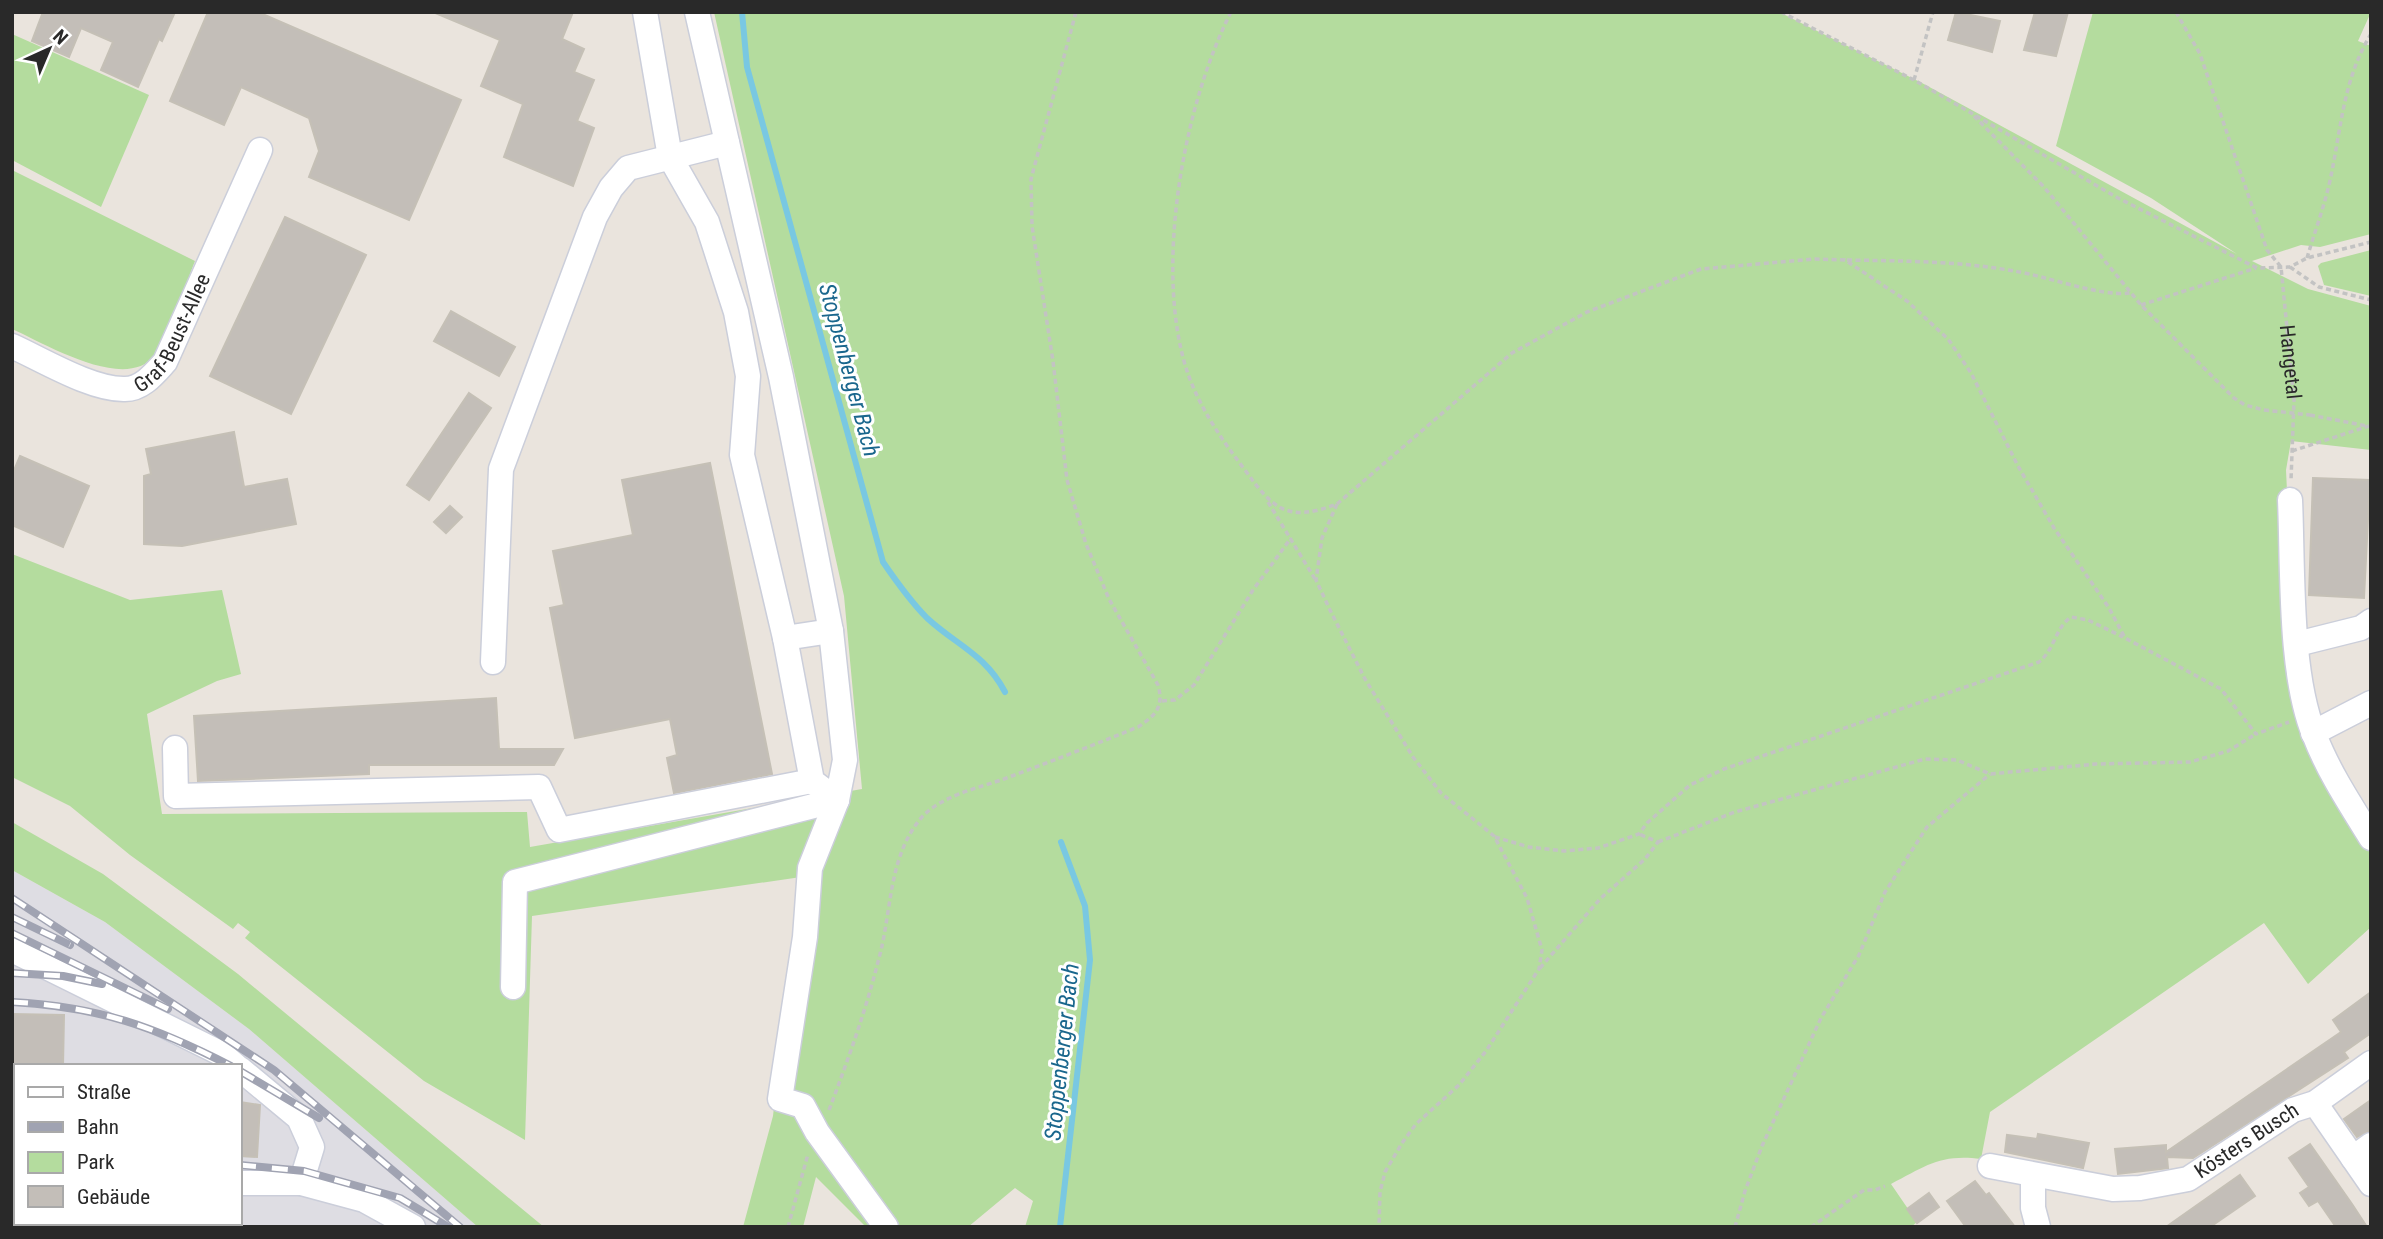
<svg xmlns="http://www.w3.org/2000/svg" width="2383" height="1239" font-family="'Roboto Condensed',sans-serif">
<rect width="100%" height="100%" fill="#eae4dd"/>
<path fill="#dedde3" fill-rule="evenodd" d="M12 870 105 922 249 1029 478 1227H12ZM16 1066H240V1223H16Z"/>
<g fill="#b4dc9e">
<path d="M714 12H1779L1922 83 2237 254 2151 198 2056 146 2093 12H2371L2358 41 2371 46V234L2320 247 2301 245 2252 261 2308 289 2371 306V450L2291 441 2286 470 2294 642 2302 714 2371 846V927L2308 984 2264 923 1990 1112 1981 1159C1940 1154 1926 1166 1891 1184L1917 1222 1911 1227H1025L1033 1201 1015 1188 968 1227H866L816 1177 803 1227H743L773 1116 801 877 532 916 525 1140 424 1081 245 938 250 932 238 923 233 929 130 855 70 806 12 777V554L130 600 222 590 241 674 217 681 147 714 162 814 527 812 530 847 862 789 844 596Z"/>
<path d="M12 34 149 95 101 207 12 160Z"/>
<path d="M12 170 195 261C186 283 168 338 155 355 126 393 46 344 12 329Z"/>
<path d="M2371 250V296L2324 285 2318 266 2321 263Z"/>
<path d="M12 822 103 874 238 974 544 1227H478L249 1029 105 922 12 870Z"/>
</g>
<g fill="none" stroke-linecap="round" stroke-linejoin="round">
<g stroke="#79c8e2" stroke-width="6">
<path d="M742 12 747 67 883 562C896 581 910 601 927 618 956 645 985 654 1005 692"/>
<path d="M1060 1227 1090 960 1085 906 1061 842"/>
</g>
</g>
<g fill="#c3beb8" stroke="#c5c0b6" stroke-width="2">
<path d="M43 12H175L162 41 159 39 138 87 101 70 113 42 81 28 69 57 32 41Z"/>
<path d="M208 12H258L461 100 409 220 309 177 319 151 309 118 241 87 224 125 170 101Z"/>
<path d="M433 12H573L562 39 584 49 574 72 594 80 577 121 594 128 573 186 504 157 523 104 481 86 500 40Z"/>
<path d="M1956 12 2000 21 1992 52 1948 40Z"/>
<path d="M2035 12H2068L2056 56 2024 50Z"/>
<path d="M285 217 366 255 291 414 210 376Z"/>
<path d="M451 311 515 347 499 376 434 341Z"/>
<path d="M469 393 491 408 429 500 407 485Z"/>
<path d="M234 432 244 487 287 479 296 524 182 546 144 544V476L151 474 146 449Z"/>
<path d="M20 456 89 486 63 547 12 525V475Z"/>
<path d="M710 463 772 774 674 793 667 758 677 755 670 719 575 738 550 608 564 605 553 551 633 535 622 480Z"/>
<path d="M2313 478 2370 480 2364 598 2309 595Z"/>
<path d="M450 506 462 517 446 533 434 522Z"/>
<path d="M496 698 499 749H563L554 765H369V774L198 781 194 716Z"/>
<path d="M2371 992V1033L2344 1052 2348 1058 2193 1158 2167 1157 2168 1168 2118 1174 2115 1149 2166 1145V1152L2341 1032 2333 1020Z"/>
<path d="M12 1014 64 1015 63 1066H12Z"/>
<path d="M2371 1100V1130L2357 1137 2344 1119Z"/>
<path d="M240 1102 260 1105 257 1157 240 1156Z"/>
<path d="M2038 1134 2089 1143 2083 1168 2005 1152 2007 1135 2037 1139Z"/>
<path d="M2310 1144 2352 1204 2367 1227H2336L2318 1201 2309 1206 2300 1193 2309 1187 2289 1158Z"/>
<path d="M2240 1175 2255 1196 2210 1227H2166Z"/>
<path d="M1975 1181 1986 1195 1989 1193 2015 1227H1966L1947 1201Z"/>
<path d="M1929 1193 1939 1207 1917 1223 1907 1209Z"/>
</g>
<g fill="none" stroke-linecap="round" stroke-linejoin="round">
<defs>
<g id="minor">
<path d="M645 12 670 157 707 222 736 312 748 376 742 455 785 638 812 781 837 800"/>
<path d="M697 12 781 377 831 631 845 760 837 800 810 868 805 937 780 1099 803 1106 817 1132 886 1227"/>
<path id="s2" d="M12 346C43 360 92 390 125 389 142 389 154 374 165 362L260 150"/>
<path d="M2290 500C2293 567 2289 673 2314 734 2328 771 2350 804 2371 838"/>
<path d="M785 638 831 631"/>
<path d="M2297 644 2361 628 2371 621"/>
<path d="M493 662 501 469 595 217 611 188 628 168 727 143"/>
<path d="M2313 733 2371 703"/>
<path d="M175 748 176 796 539 787 559 830 812 781"/>
<path d="M12 950 222 1054 236 1066"/>
<path d="M513 987 515 882 837 800"/>
<path d="M240 1069 299 1118 312 1147 301 1183"/>
<path d="M2315 1103 2371 1184"/>
<path d="M2353 1158 2371 1145"/>
<path id="s3" d="M1990 1166 2113 1189 2140 1188 2188 1179 2293 1110 2315 1103 2371 1063"/>
<path d="M2033 1176V1208L2038 1227"/>
<path d="M240 1183H301L364 1200 413 1227"/>
<path d="M12 1187H16"/>
</g>
</defs>
<use href="#minor" stroke="#cbceda" stroke-width="27"/>
<g stroke="#c3c3c3" stroke-width="3.5" stroke-dasharray="5 3.5" stroke-linecap="butt">
<path d="M1231 12C1183 106 1153 272 1188 374 1201 410 1222 440 1245 470 1273 509 1287 523 1337 504L1322 538 1316 580 1330 610 1365 679 1413 757 1441 793 1494 836 1527 898 1542 950 1539 969 1486 1051 1459 1085 1416 1124 1402 1143 1385 1172 1380 1192 1379 1227"/>
<path d="M1781 12 1914 80 2118 198 2257 268 2290 267 2307 258 2371 242"/>
<path id="s1" d="M2176 12 2200 54 2267 250 2281 267 2294 400 2291 480"/>
<path d="M1914 80 1933 12"/>
<path d="M1974 116 2044 187 2141 305 2234 398 2245 405 2264 410"/>
<path d="M2307 258C2314 234 2323 210 2329 185 2341 133 2342 81 2371 34"/>
<path d="M1847 260C1903 261 1959 261 2014 271 2046 276 2101 297 2130 293"/>
<path d="M2290 267 2319 287 2371 300"/>
<path d="M2141 305 2256 268"/>
<path d="M2310 415 2367 426"/>
<path d="M2292 451 2369 426"/>
<path d="M1268 502 1315 579"/>
<path d="M1337 504 1512 353 1587 312 1701 269 1815 259 1845 260 1907 301 1948 339 1971 373 2018 466 2054 528 2109 608 2125 638 2221 689 2256 734 2289 722"/>
<path d="M1162 701 1175 700 1194 685 1253 590 1291 538"/>
<path d="M1495 837 1529 847 1564 851 1598 848 1639 834 1647 823 1690 785 1724 769 2039 662C2055 649 2055 628 2071 617L2088 620 2123 637"/>
<path d="M1658 842 1735 812 1925 759 1957 760 1990 774 2096 764 2190 762 2228 751 2256 734"/>
<path d="M1540 968 1600 899 1645 859 1658 842 1639 834"/>
<path d="M829 1110C848 1060 866 1010 879 958 892 911 888 856 922 817 941 796 978 788 1004 779 1049 762 1094 745 1138 727 1156 715 1164 707 1158 685L1109 599 1086 544 1067 480 1053 361 1032 226 1031 179 1076 12"/>
<path d="M788 1227 808 1154"/>
<path d="M1735 1227 1745 1191 1762 1146 1821 1018 1859 955 1885 892 1927 827 1990 774"/>
<path d="M1811 1227 1864 1190H1875L1885 1186"/>
</g>
<use href="#minor" stroke="#fff" stroke-width="24"/>
<defs>
<g id="rail">
<path d="M12 898 274 1070 460 1227"/>
<path d="M12 917 70 945"/>
<path d="M12 933 168 1009"/>
<path d="M12 973 63 976 102 984"/>
<path d="M12 1002C100 1007 153 1026 231 1066"/>
<path d="M240 1071 319 1118"/>
<path d="M240 1165 304 1171 400 1198 448 1227"/>
</g>
</defs>
<use href="#rail" stroke="#a0a3b2" stroke-width="8"/>
<use href="#rail" stroke="#fff" stroke-width="5" stroke-dasharray="16" stroke-linecap="butt"/>
<path stroke="#c3c3c3" stroke-width="3.5" stroke-dasharray="5 3.5" stroke-linecap="butt" d="M2264 410 2310 415"/>
</g>
<g text-anchor="middle" dominant-baseline="central" stroke-width="6" stroke-linejoin="round" paint-order="stroke">
<g font-size="21" fill="#292929" stroke="#fff">
<text stroke="none"><textPath href="#s2" startOffset="200">Graf-Beust-Allee</textPath></text>
<text stroke="none"><textPath href="#s1" startOffset="373">Hangetal</textPath></text>
<text stroke="none"><textPath href="#s3" startOffset="271">Kösters Busch</textPath></text>
</g>
<g font-size="23" font-style="italic" fill="#1a678d" stroke="#fff">
<text transform="translate(849 370) rotate(75)">Stoppenberger Bach</text>
<text transform="translate(1062 1052) rotate(-84)">Stoppenberger Bach</text>
</g>
</g>
<rect width="2383" height="1239" fill="none" stroke="#292929" stroke-width="28"/>
<rect x="14" y="1064" width="228" height="161" fill="#ffffff" stroke="#a9a9a9" stroke-width="2"/>
<rect x="28" y="1087" width="35" height="10" fill="#ffffff" stroke="#a9a9a9" stroke-width="2"/>
<text x="77" y="1099" font-size="21" fill="#292929">Straße</text>
<rect x="28" y="1122" width="35" height="10" fill="#a0a3b2" stroke="#a9a9a9" stroke-width="2"/>
<text x="77" y="1134" font-size="21" fill="#292929">Bahn</text>
<rect x="28" y="1152" width="35" height="21" fill="#b4dc9e" stroke="#a9a9a9" stroke-width="2"/>
<text x="77" y="1169" font-size="21" fill="#292929">Park</text>
<rect x="28" y="1186" width="35" height="21" fill="#c3beb8" stroke="#a9a9a9" stroke-width="2"/>
<text x="77" y="1204" font-size="21" fill="#292929">Gebäude</text>
<g transform="translate(49 49) rotate(44)" stroke="#ffffff" stroke-width="5" paint-order="stroke">
<path d="M0-5L12 26L0 18L-12 26Z" fill="#292929"/>
<text y="-10" font-size="19" font-weight="bold" text-anchor="middle" fill="#292929">N</text>
</g>
</svg>
